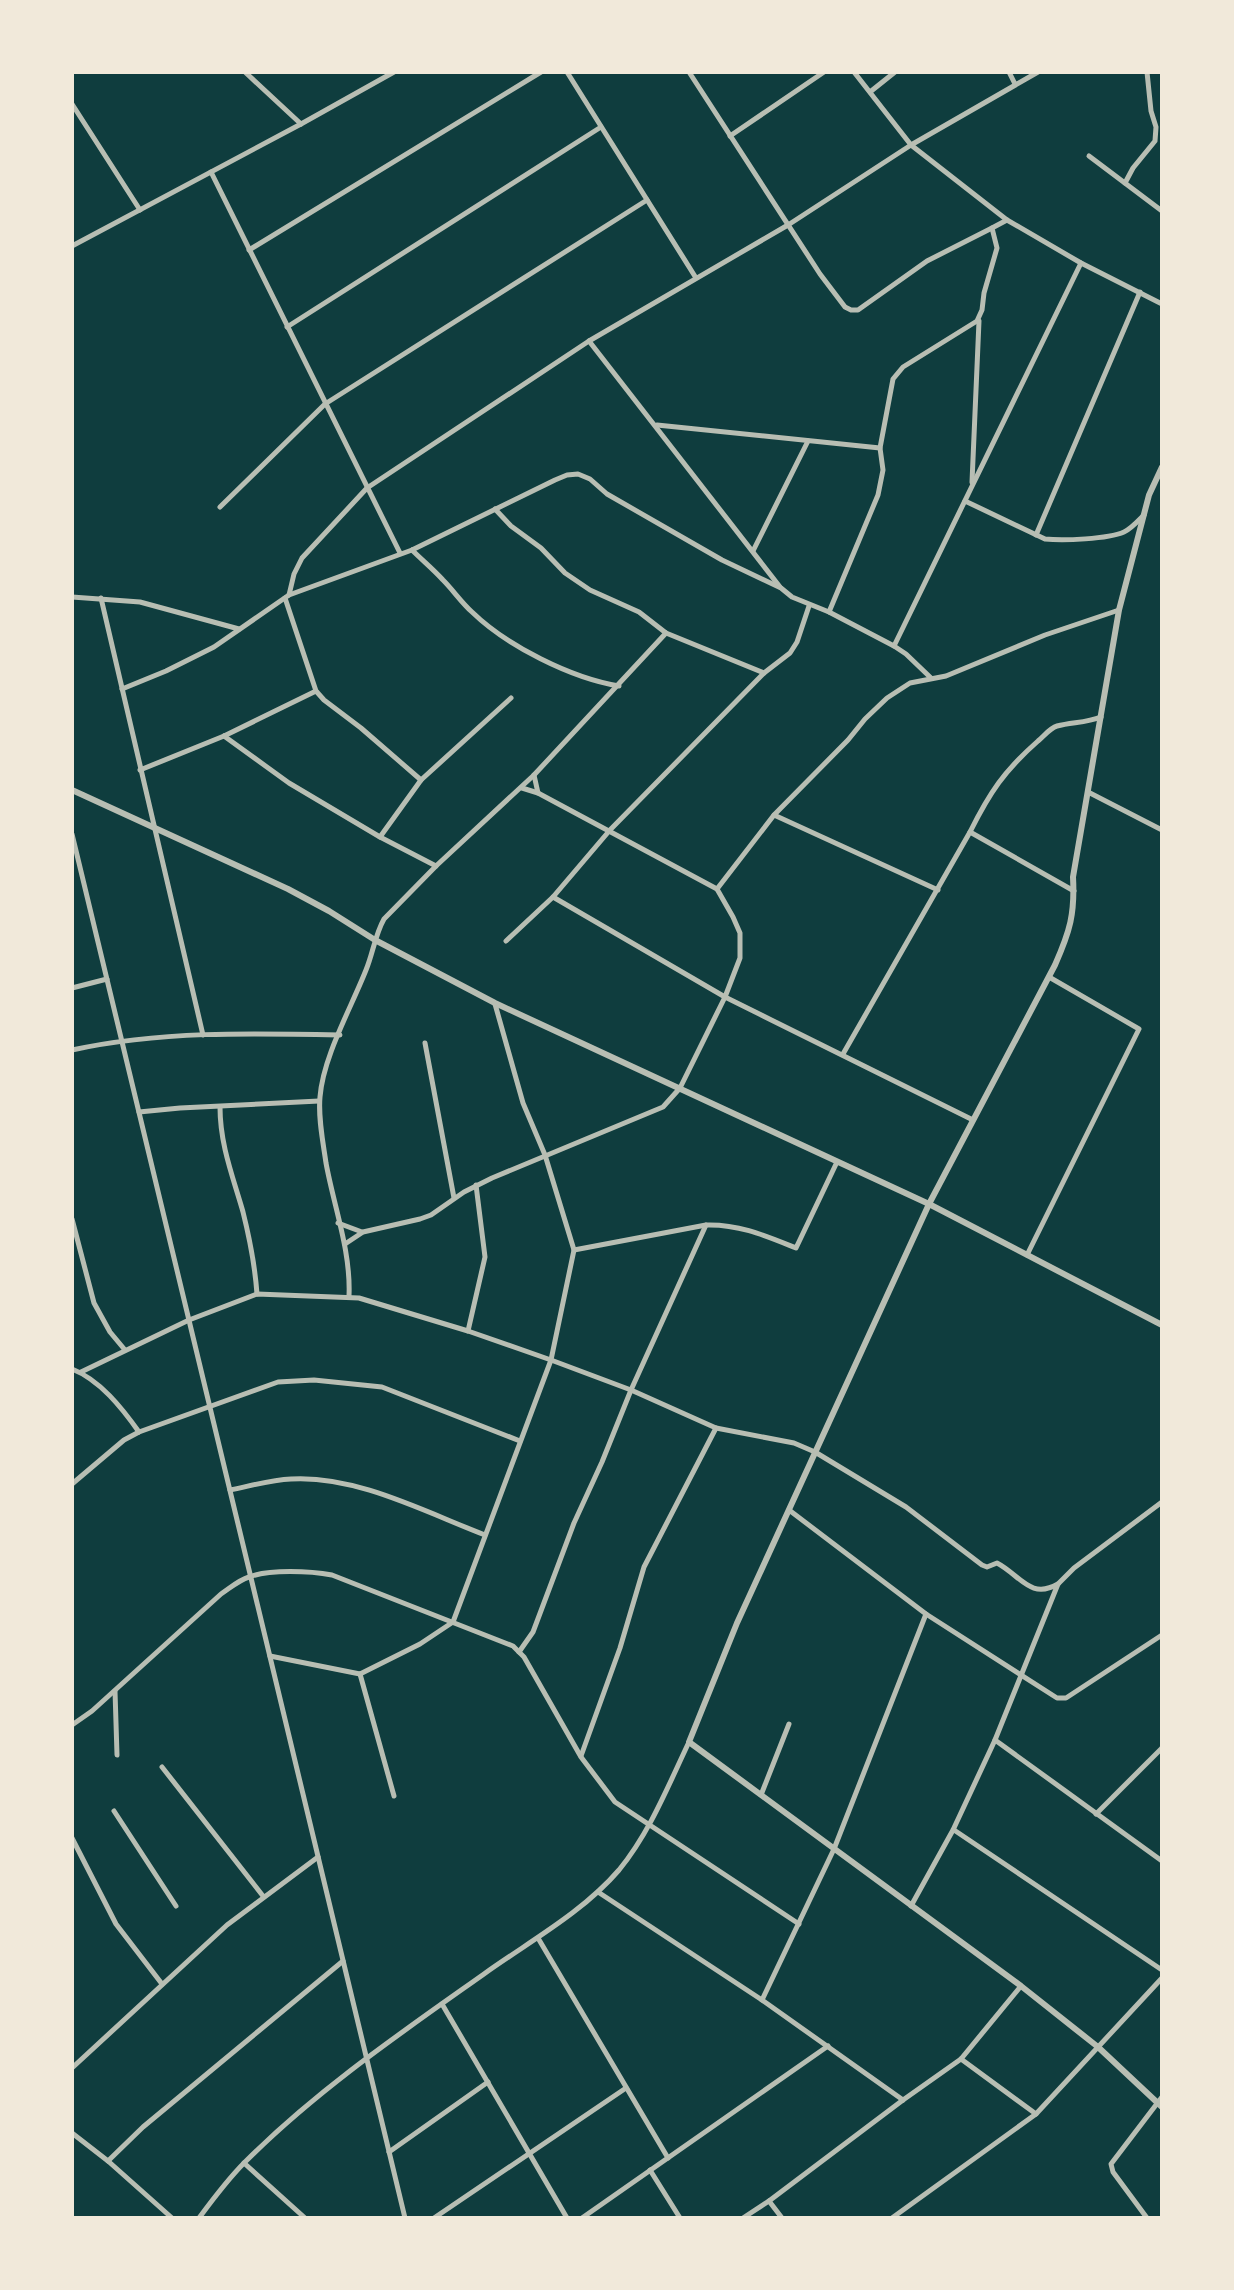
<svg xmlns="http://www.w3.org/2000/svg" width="1234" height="2290" font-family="Commissioner,sans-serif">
<rect width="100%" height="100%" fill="#0f3d3e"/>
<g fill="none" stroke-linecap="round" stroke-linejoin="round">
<g stroke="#b8beb3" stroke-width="5">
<path d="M245 72 301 124"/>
<path d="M567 72 696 278"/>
<path d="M689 72 820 274 845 307 851 310H858L927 261 992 228"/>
<path d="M854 72 911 145 1007 220 1081 263 1162 304"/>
<path d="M1009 72 1015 84"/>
<path d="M870 92 895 72"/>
<path d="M72 104 140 210"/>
<path d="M730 136 824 72"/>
<path d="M1089 156 1162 211"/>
<path d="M211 172 400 553"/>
<path d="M1125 183 1133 168 1155 141 1156 127 1151 111 1147 72"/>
<path d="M72 246 301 124 394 72"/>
<path d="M249 250 541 72"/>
<path d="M287 327 601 127"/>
<path d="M589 341 780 587"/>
<path d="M657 425 880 448"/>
<path d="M972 482 979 321"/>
<path d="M965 501 1045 539C1063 541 1108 539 1124 532 1131 529 1138 521 1144 515"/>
<path d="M220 507 325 404 647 200"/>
<path d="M495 509 511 526 541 548 565 573 590 590 639 612 666 633 764 673"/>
<path d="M1036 535 1140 292"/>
<path d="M412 550C422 560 433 569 443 580 453 590 461 602 472 612 507 646 571 678 619 686"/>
<path d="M753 551 808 441"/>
<path d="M289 595 294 574 302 558 367 488 589 341 788 225 911 145 1038 72"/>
<path d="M72 597 140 602 239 629"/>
<path d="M101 598 203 1035"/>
<path d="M285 598 316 691 324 700 361 728 421 780"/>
<path d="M829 612 878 495 883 470 880 448 893 379 903 367 977 321 982 310 984 293 997 248 992 228 1007 220"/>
<path d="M894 646 1081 263"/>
<path d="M122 689 166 671 214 647 289 595 412 550 555 480 567 475 578 474 590 479 607 494 722 560 781 588 792 597 829 612 894 646 906 654 931 678"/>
<path d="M224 736 289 783 380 837 436 866"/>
<path d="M140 770 224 736 316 691"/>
<path d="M534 775 538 793"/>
<path d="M1088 792 1162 830"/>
<path d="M774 815 938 890"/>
<path d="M970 832C990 792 1004 771 1038 741 1044 736 1050 728 1057 726 1072 722 1086 723 1101 717"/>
<path d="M72 834 405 2218"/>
<path d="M380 837 421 780 511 698"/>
<path d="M717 889 774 815 848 740 865 719 887 698 910 683 946 676 1045 635 1119 610"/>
<path d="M553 897 725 997 973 1120"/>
<path d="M506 941 553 897 610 830 764 673 790 653 797 642 809 606"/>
<path d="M72 988 107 979"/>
<path d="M425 1043 454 1198"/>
<path d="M72 1050C159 1031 250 1033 340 1035"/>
<path d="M843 1054 970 832 1074 891"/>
<path d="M220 1107C220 1145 233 1177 243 1212 250 1240 255 1266 257 1294"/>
<path d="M139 1112 180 1108 319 1101"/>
<path d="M72 1219 94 1303 110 1332 125 1350"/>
<path d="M338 1223 362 1232"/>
<path d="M345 1244 363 1232 420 1219 431 1215 464 1192 492 1178 663 1107 680 1088 725 997 740 958V933L733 917 717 889 538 793 522 788"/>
<path d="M574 1250 706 1225C739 1224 766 1236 796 1248L837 1162"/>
<path d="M1027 1255 1139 1029 1049 977"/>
<path d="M349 1296C351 1251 334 1207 326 1163 323 1142 318 1118 320 1097 323 1057 351 1008 366 970 373 953 375 935 384 919L436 866 534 775 666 633"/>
<path d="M468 1331 485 1257 476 1185"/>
<path d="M72 1369C100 1380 122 1408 139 1432"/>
<path d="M81 1372 189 1320 257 1294 359 1298 468 1331 551 1360 631 1390 716 1428 794 1443 815 1452 906 1507 982 1565 987 1567 997 1563C1020 1575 1030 1600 1058 1584"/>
<path d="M72 1484 124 1440 139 1432 278 1382 314 1380 382 1387 520 1441"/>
<path d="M230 1490C250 1486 270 1480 291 1479 356 1475 425 1512 485 1535"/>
<path d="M789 1510 926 1614 1057 1698H1066L1162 1635"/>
<path d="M519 1652 533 1632 574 1523 602 1462 631 1390 706 1225"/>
<path d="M270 1656 360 1674 420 1644 453 1622 551 1360 574 1250 545 1155 523 1103 495 1004"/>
<path d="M360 1674 394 1796"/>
<path d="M115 1691 117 1755"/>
<path d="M72 1725 92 1711 221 1594C230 1588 239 1580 249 1577 269 1569 311 1571 332 1575L513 1646 524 1657 581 1757 615 1802 799 1924"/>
<path d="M995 1740 1162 1861"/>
<path d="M581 1756 620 1648 644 1567 716 1428"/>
<path d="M162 1767 263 1896"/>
<path d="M761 1795 789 1724"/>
<path d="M114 1811 176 1906"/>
<path d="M1096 1814 1162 1748"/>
<path d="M954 1830 1162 1970"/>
<path d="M72 1838 116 1924 162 1984"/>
<path d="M598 1892 762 2000 903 2100"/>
<path d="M911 1906 953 1830 995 1740 1058 1584 1074 1568 1162 1502"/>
<path d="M538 1938 668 2158"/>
<path d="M762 2000 834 1849 926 1614"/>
<path d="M442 2004 567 2218"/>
<path d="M961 2059 1036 2114"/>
<path d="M72 2068 227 1925 318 1857"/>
<path d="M72 2133 108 2161 172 2218"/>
<path d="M389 2152 488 2082"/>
<path d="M108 2161 143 2127 343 1961"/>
<path d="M244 2163 305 2218"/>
<path d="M650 2170 680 2218"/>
<path d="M769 2201 782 2218"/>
<path d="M199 2218C213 2199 228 2179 245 2162 317 2090 402 2032 484 1974 530 1941 582 1913 619 1870 650 1832 668 1786 689 1742"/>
<path d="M434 2218 626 2088"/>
<path d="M582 2218 828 2046"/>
<path d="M743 2218 769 2201 903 2100 961 2059 1021 1986"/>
<path d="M892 2218 1036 2114 1162 1978"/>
<path d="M1147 2218 1113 2172 1111 2164 1162 2097"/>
</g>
<g stroke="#b8beb3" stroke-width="6">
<path d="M1162 467 1149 495 1119 610 1073 877C1075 914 1070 931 1055 965L929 1204 737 1623 689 1742 1021 1986 1098 2047 1162 2107"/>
<path d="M72 790 288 889 329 911 375 940 495 1003 929 1204 1162 1325"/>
</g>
</g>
<rect width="1234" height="2290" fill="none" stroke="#f1e9da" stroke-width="148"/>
</svg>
